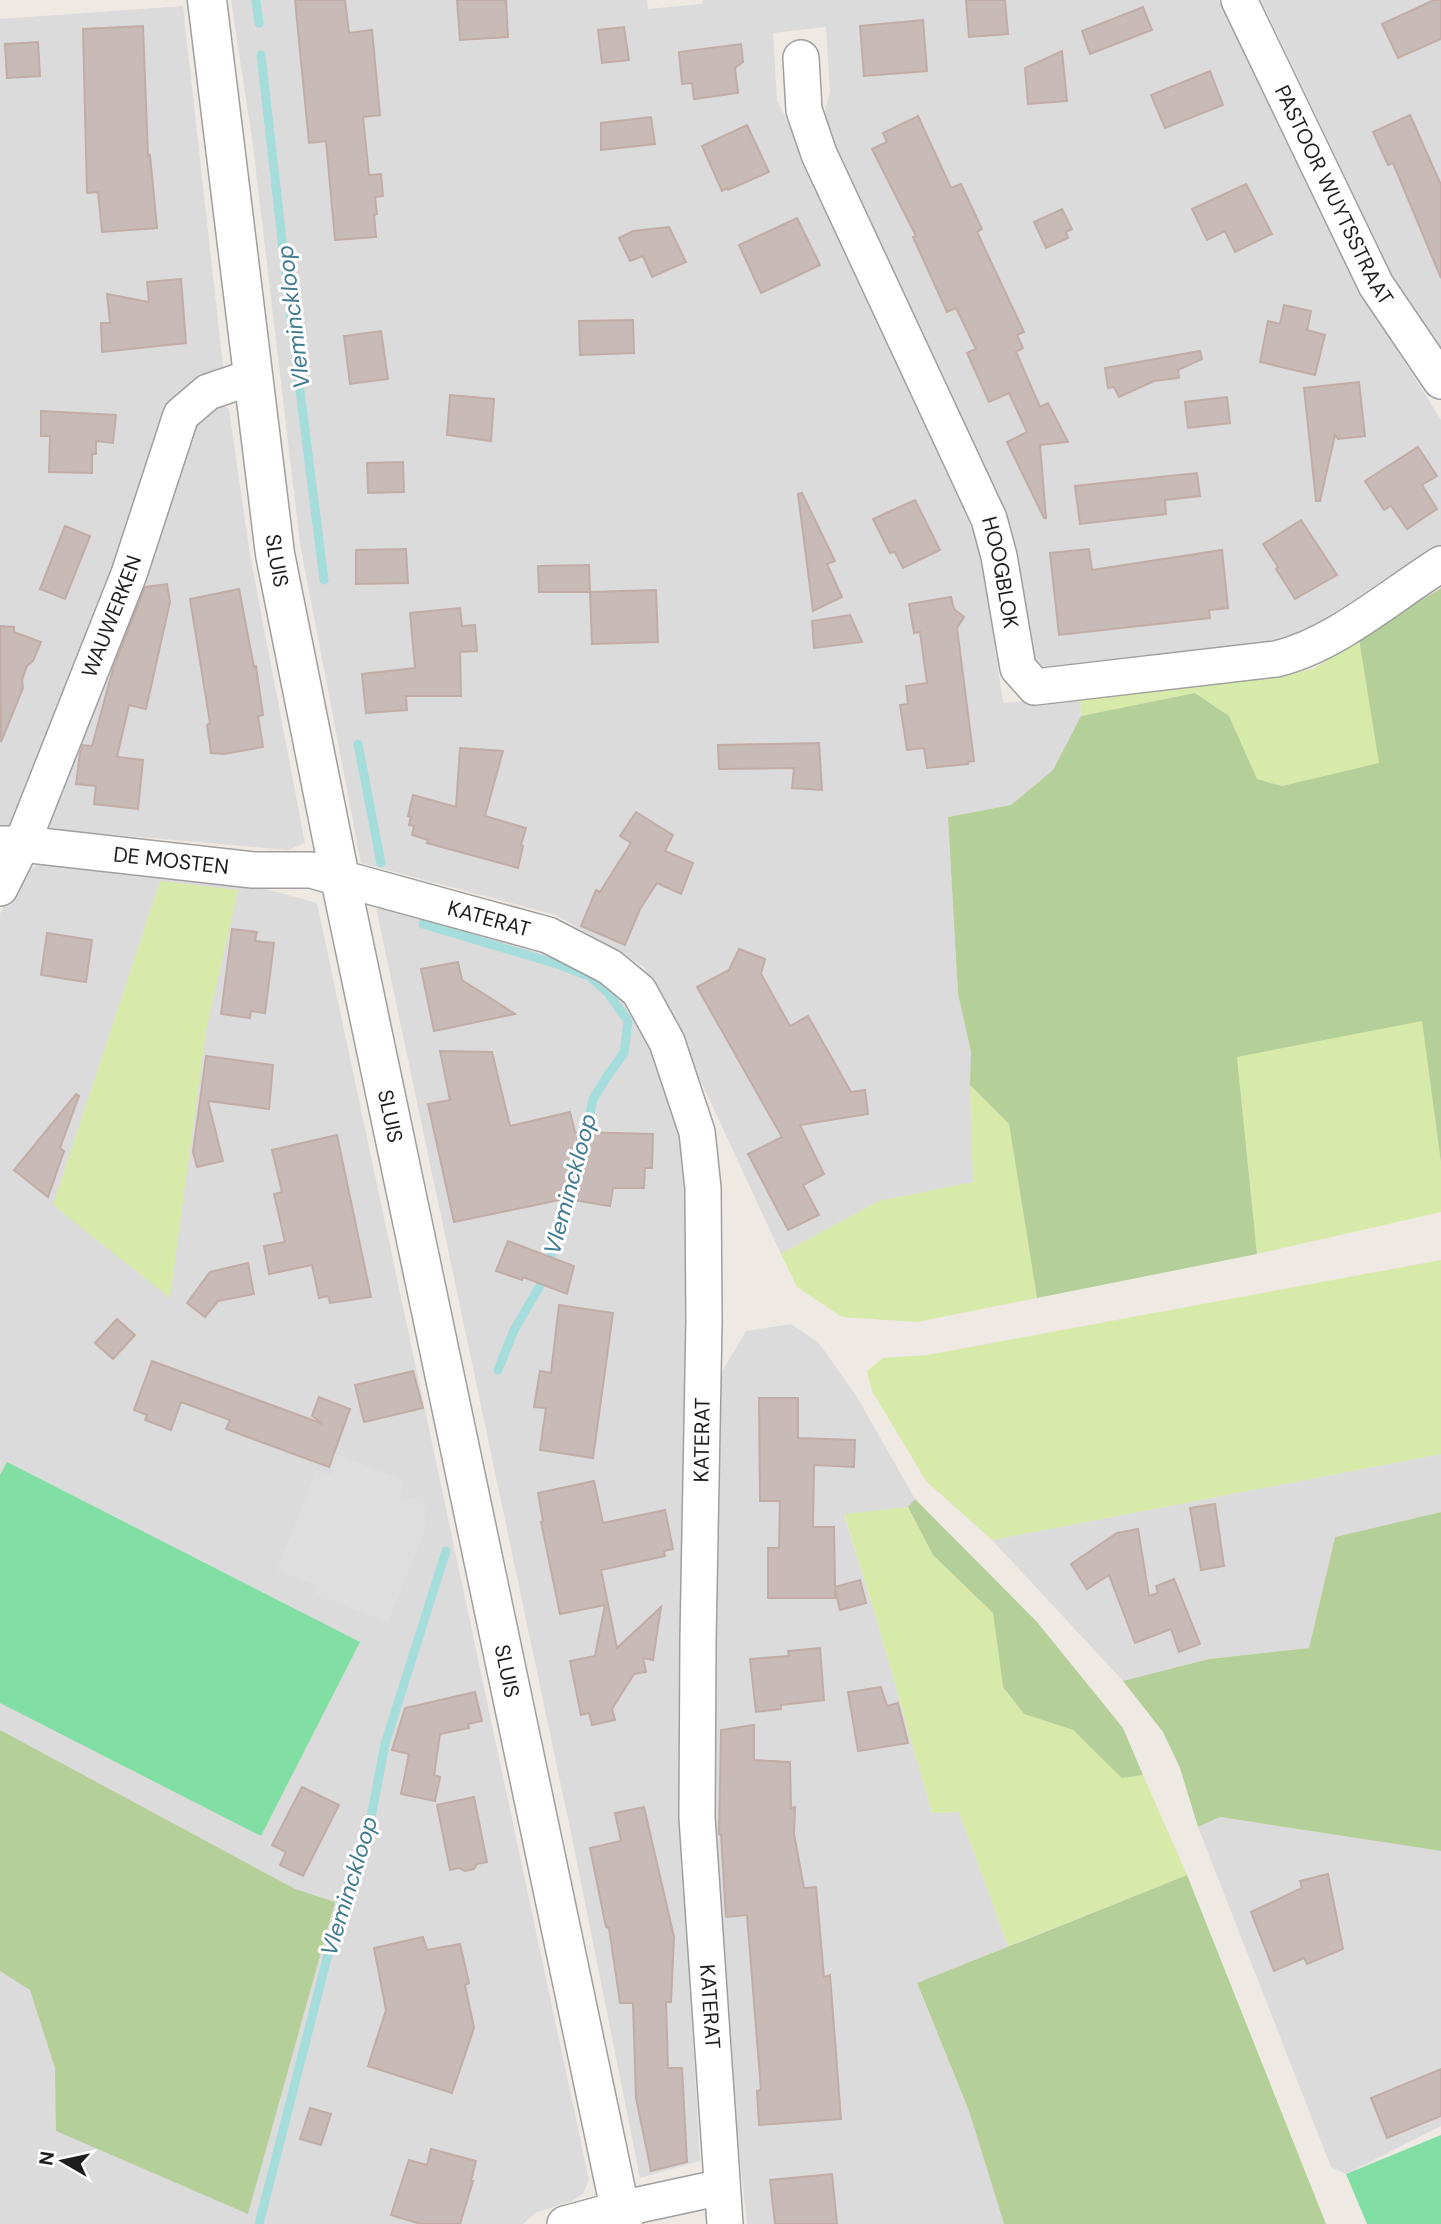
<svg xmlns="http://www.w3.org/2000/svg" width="1441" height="2224" font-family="'DM Sans',sans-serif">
<rect width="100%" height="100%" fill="#efe9e4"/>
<g fill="#dcdbdb">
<path d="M231 0H647L648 9 702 4 703 0H1219L1364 297 1441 420V546L1321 623 1273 643 1049 671 1029 655 1011 528 821 125 830 92 826 27 773 33 777 100 806 159 887 343 980 545 1003 703 1080 696 1081 716 1053 770 1011 805 948 817 958 994 971 1052 974 1182 879 1201 781 1254 698 1075 644 967 556 915 361 863 300 544 253 146Z"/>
<path d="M1261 0H1441V353L1393 277Z"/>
<path d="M183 6 223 366 215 380 11 825 0 828V19Z"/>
<path d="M220 403 229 409 250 555 305 843 288 850 49 829 40 819 186 429Z"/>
<path d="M42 861 244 883 317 903 589 2180 583 2194 572 2201 537 2212 523 2224H0V914L18 880Z"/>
<path d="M374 898 533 945 600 975 629 1002 656 1046 689 1162 683 1860 700 2161 640 2178 572 1838Z"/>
<path d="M791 1324 819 1343 857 1397 915 1499 908 1507 844 1515 876 1618 932 1813 959 1812 1008 1946 917 1984 969 2111 1004 2224H747L728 2052 716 1857 713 1761 719 1377 746 1331Z"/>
<path d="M1441 1454V1512L1335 1537 1309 1648 1209 1659 1123 1681 992 1540Z"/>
<path d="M1220 1817 1441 1851V2126L1346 2174 1331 2167 1198 1827Z"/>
</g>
<g fill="#d8eaa9">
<path d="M1359 639 1380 763 1282 786 1256 779 1229 716 1195 693 1081 716 1080 696 1284 675 1313 669Z"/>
<path d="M160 881 238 890 206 1031 170 1298 53 1205Z"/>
<path d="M1422 1020 1441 1163V1212L1257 1254 1237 1057Z"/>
<path d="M970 1085 1009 1124 1037 1298 917 1322 842 1317 797 1287 781 1254 879 1201 973 1182Z"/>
<path d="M1441 1260V1454L992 1540 926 1481 872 1391 867 1371 883 1358 927 1355Z"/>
<path d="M908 1507 933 1555 993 1613 1003 1687 1024 1714 1073 1730 1122 1777 1143 1775 1187 1875 1008 1946 959 1812 932 1813 876 1618 844 1514Z"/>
</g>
<g fill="#b5cf98">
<path d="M1441 588V1163L1422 1021 1237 1057 1257 1254 1037 1298 1009 1124 970 1085 971 1052 958 994 948 817 1011 805 1053 770 1081 716 1195 693 1229 716 1257 779 1282 786 1379 763 1359 639Z"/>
<path d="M915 1499 1037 1622 1123 1728 1143 1775 1122 1778 1073 1730 1024 1714 1003 1687 993 1613 933 1555 908 1507Z"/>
<path d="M1441 1512V1851L1220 1817 1198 1827 1180 1768 1163 1732 1123 1681 1209 1659 1309 1648 1335 1537Z"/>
<path d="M0 1730 295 1889 335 1902 248 2214 56 2131 55 2068 30 1990 0 1971Z"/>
<path d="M1187 1875 1326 2224H1004L969 2111 917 1983Z"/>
</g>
<g fill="#81dfa4">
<path d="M7 1462 360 1642 261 1836 0 1703V1475Z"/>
<path d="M1441 2135V2224H1367L1346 2174Z"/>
</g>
<path fill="#dedede" d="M338 1455 404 1480 400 1500 424 1498 426 1528 388 1622 315 1594 317 1586 277 1570 316 1470 330 1475Z"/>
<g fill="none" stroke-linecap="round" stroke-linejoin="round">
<g stroke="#a4dddc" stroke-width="9">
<path d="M256 0 259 23"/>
<path d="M261 55 291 319 324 580"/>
<path d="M358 744 381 863"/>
<path d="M423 924 557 964 589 976 608 993 628 1021 624 1053 608 1075 593 1099 584 1142"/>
<path d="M498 1370 514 1330 544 1279 572 1189"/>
<path d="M259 2224 340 1907 369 1828 385 1744 446 1551"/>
</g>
</g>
<g fill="#c7bab7" stroke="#c1aca6" stroke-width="2">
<path d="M295 0H345L349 33 372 30 380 115 363 117 369 175 381 174 383 196 375 197 377 214 374 215 376 237 335 240 326 141 309 143Z"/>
<path d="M457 0H506L508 37 460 40Z"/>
<path d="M966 0H1005L1008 34 969 37Z"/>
<path d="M1434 0H1441V39L1398 58 1382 24Z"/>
<path d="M1143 7 1152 30 1090 54 1082 31Z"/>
<path d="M923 20 927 71 864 76 860 26Z"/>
<path d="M143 26 148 156 150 155 157 228 102 232 98 192 87 193 83 29Z"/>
<path d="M624 27 629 60 602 63 598 30Z"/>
<path d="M38 42 40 76 7 78 5 44Z"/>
<path d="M741 44 743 62 735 68 738 93 694 99 692 83 682 84 679 52Z"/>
<path d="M1062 51 1067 101 1028 104 1025 68Z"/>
<path d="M1210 71 1223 105 1165 128 1151 95Z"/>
<path d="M1410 115 1441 185V278L1393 163 1388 165 1373 132Z"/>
<path d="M918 116 951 188 961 184 982 229 977 232 1024 332 1017 335 1023 348 1016 352 1040 407 1048 403 1068 442 1040 445 1046 518H1044L1007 442 1027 432 1009 393 989 402 967 353 976 349 956 308 947 312 913 237 916 236 872 149 887 142 883 133Z"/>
<path d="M651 117 655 144 601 150V123Z"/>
<path d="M747 125 769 172 728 190 727 188 722 191 702 146Z"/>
<path d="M1246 184 1272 234 1235 252 1225 231 1207 240 1192 209Z"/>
<path d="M1062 209 1072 229 1066 232 1068 238 1046 248 1034 222Z"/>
<path d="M797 218 820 265 761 293 739 245Z"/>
<path d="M669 227 686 262 652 277 643 256 630 261 619 238 633 231Z"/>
<path d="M181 279 186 343 102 352 101 323H110L107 294 149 302 147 282Z"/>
<path d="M1284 305 1311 311 1307 330 1325 335 1315 375 1260 362 1268 321 1280 324Z"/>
<path d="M633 320 634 353 580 355 579 321Z"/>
<path d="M381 331 388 379 350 384 344 336Z"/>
<path d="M1200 351 1202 359 1178 370 1179 378 1154 381 1119 397 1114 387 1108 388 1105 368Z"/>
<path d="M1359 382 1365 436 1338 439 1335 435 1320 501H1316L1304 388Z"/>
<path d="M450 395 494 399 491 441 447 435Z"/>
<path d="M1227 397 1230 423 1188 428 1185 402Z"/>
<path d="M41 411 116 415 113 443 96 441V454H92V473L49 472 50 436H41Z"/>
<path d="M1418 447 1437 476 1422 485 1437 509 1407 529 1391 506 1384 510 1365 481Z"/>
<path d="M403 462 404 492 368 493 367 463Z"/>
<path d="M1197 473 1200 496 1165 500 1166 514 1080 524 1075 486Z"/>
<path d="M802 493 835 561 827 564 842 597 813 611 798 494Z"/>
<path d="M915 500 940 550 903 568 895 552 890 553 873 519Z"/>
<path d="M1301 520 1337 575 1295 599 1276 569 1278 567 1263 544Z"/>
<path d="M65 526 90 536 65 599 40 589Z"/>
<path d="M406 549 408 583 356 584V550Z"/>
<path d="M1089 549 1092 570 1222 550 1228 608 1209 610 1210 618 1059 635 1050 553Z"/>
<path d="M589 565 590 592H539L538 566Z"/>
<path d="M167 584 170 602 146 709 129 705 117 757 143 760 138 809 94 804 96 786 76 784 80 753 83 745 92 746 113 669 145 587Z"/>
<path d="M239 589 254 667 256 666 263 715 258 716 263 747 224 754 211 753 207 725 210 723 190 599Z"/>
<path d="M656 590 658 642 592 644 590 592Z"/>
<path d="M951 597 954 609 964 617 957 628 974 761 968 762V764L927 768 924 748 907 750 900 705 908 704 906 686 927 683 920 632 914 633 909 604Z"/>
<path d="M460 608 462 626 475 625 477 651 460 652 461 696H406L407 710 366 713 362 674 415 668 410 613Z"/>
<path d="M850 615 862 642 814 648 812 621Z"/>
<path d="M0 626 14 627V632L41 642 33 661 27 666 22 680 23 688 1 742Z"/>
<path d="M819 743 822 790 792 788 794 768 719 769 718 745Z"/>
<path d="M460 748 503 751 485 816 526 828 521 845 523 846 518 868 427 843 428 840 412 835 414 826 409 825 411 817 408 816 413 795 456 807Z"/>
<path d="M636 812 673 835 665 851 693 863 681 894 657 883 640 909 625 945 581 926 596 890 600 892 631 843 620 836Z"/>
<path d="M232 929 257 932 255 941 274 943 265 1013 251 1011 250 1018 221 1014Z"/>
<path d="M47 933 92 940 86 982 41 975Z"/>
<path d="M739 949 765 959 761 974 790 1026 808 1016 851 1092 865 1090 868 1114 800 1125 824 1174 803 1185 819 1215 788 1230 748 1154 782 1137 697 987 729 970Z"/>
<path d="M458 962 462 980 515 1014 434 1031 421 969Z"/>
<path d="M440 1051 492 1052 510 1126 570 1112 575 1132 653 1134 652 1168H645L644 1188H613L610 1206 573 1200 574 1197 454 1222 428 1104 450 1100Z"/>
<path d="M206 1056 273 1065 269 1109 208 1101 223 1161 197 1167 193 1152Z"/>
<path d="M76 1094 79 1096 60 1148 64 1151 48 1197 14 1170Z"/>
<path d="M337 1135 371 1297 330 1303 328 1296 319 1298 312 1265 269 1274 264 1246 285 1242 274 1194 282 1192 272 1150Z"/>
<path d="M508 1241 574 1266 567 1294 523 1277 522 1280 496 1271Z"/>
<path d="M248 1263 254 1294 218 1301 205 1317 187 1303 210 1272Z"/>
<path d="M559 1305 613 1313 593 1458 540 1450 546 1408 534 1407 540 1371 551 1373Z"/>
<path d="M117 1319 135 1335 113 1359 95 1343Z"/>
<path d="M152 1361 323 1424 312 1416 319 1397 350 1409 329 1467 226 1429 230 1420 181 1402 171 1430 145 1420 147 1415 134 1410Z"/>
<path d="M413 1371 423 1408 364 1422 355 1385Z"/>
<path d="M759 1398H798V1438L855 1440 854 1467 814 1465 813 1527H834L835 1587 860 1580 866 1603 840 1610 835 1589V1598H768V1548H779L780 1501H760Z"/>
<path d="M594 1481 603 1523 665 1510 673 1549 664 1551 665 1556 601 1570 617 1648 661 1607 653 1660 643 1658 646 1672 634 1674 612 1709 615 1720 592 1725 589 1713 581 1715 570 1661 595 1656 605 1605 560 1614 541 1522 543 1521 538 1493Z"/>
<path d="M1215 1504 1224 1566 1201 1570 1190 1508Z"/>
<path d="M1138 1529 1149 1596 1158 1593 1156 1586 1174 1579 1200 1644 1179 1652 1171 1629 1135 1643 1109 1575 1087 1589 1071 1564 1117 1533Z"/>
<path d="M820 1648 824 1700 781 1705V1709L756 1712 750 1659 789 1656 788 1651Z"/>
<path d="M881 1687 887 1706 898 1703 908 1743 858 1751 848 1692Z"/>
<path d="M475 1692 482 1721 468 1724 469 1728 440 1734 434 1775 440 1777 435 1801 401 1794 409 1754 392 1750 405 1708Z"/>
<path d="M754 1725V1760L790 1762 791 1808 795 1807 794 1834 804 1888 816 1887 824 1977 830 1975 841 2119 759 2125 757 2091 761 2090 747 1915 726 1917 721 1834H719L721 1730Z"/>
<path d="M302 1787 339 1805 303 1876 280 1865 286 1852 272 1845Z"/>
<path d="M474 1797 487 1862 477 1864 474 1869 465 1871 459 1868 450 1870 437 1805Z"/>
<path d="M644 1807 674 1937 671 2002H666L668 2068H682L687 2162 651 2171 636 2098 633 2003H620L609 1928 606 1927 590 1848 621 1841 615 1813Z"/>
<path d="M1328 1874 1343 1949 1307 1964 1304 1958 1274 1971 1251 1912 1302 1888 1300 1881Z"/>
<path d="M423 1937 427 1950 460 1944 469 1983 465 1985 474 2028 452 2093 368 2066 386 2010 374 1948Z"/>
<path d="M1441 2069V2116L1387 2138 1371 2098Z"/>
<path d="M310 2108 331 2114 321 2145 300 2139Z"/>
<path d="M431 2149 476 2161 471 2181H473L460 2224H421L391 2215 409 2160 427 2165Z"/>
<path d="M832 2174 837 2224H775L770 2180Z"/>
</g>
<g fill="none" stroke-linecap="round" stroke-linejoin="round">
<defs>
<g id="minor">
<path id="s1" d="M1239 0 1376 285 1441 381"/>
<path id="s2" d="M801 58 804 110 819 154 989 519 999 556 1018 668 1035 687 1276 659C1335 645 1390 596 1441 564"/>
<path id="s3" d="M0 844H22L253 870H311L548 935 610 967 639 991 667 1042 697 1132 703 1188 704 1321 698 1640 697 1818 725 2224"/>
<path id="s4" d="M0 888 22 844 129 574 181 415 208 392 252 377"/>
<path d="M565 2224 620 2209 722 2187"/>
</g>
<g id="tertiary">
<path id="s5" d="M207 0 275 554 340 878 623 2224"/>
</g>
</defs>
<use href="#minor" stroke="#9f9f9f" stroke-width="38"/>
<use href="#tertiary" stroke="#9f9f9f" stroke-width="41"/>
<use href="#minor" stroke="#fff" stroke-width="35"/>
<use href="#tertiary" stroke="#fff" stroke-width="38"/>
</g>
<g text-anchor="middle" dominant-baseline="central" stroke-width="6" stroke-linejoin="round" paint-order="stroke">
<g font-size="21" fill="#1e1e1e" stroke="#fff">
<text stroke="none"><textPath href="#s1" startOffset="217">PASTOOR WUYTSSTRAAT</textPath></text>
<text stroke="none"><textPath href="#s5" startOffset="565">SLUIS</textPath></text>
<text stroke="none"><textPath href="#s2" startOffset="556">HOOGBLOK</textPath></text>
<text stroke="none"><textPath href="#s4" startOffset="294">WAUWERKEN</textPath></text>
<text stroke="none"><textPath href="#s3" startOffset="172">DE MOSTEN</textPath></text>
<text stroke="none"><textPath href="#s3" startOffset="497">KATERAT</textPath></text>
<text stroke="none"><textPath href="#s5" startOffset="1132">SLUIS</textPath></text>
<text transform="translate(702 1440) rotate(-89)">KATERAT</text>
<text stroke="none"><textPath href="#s5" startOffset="1699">SLUIS</textPath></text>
<text stroke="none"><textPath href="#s3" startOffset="1694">KATERAT</textPath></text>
</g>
<g font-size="23" font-style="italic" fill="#3f7a8f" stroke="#fff">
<text transform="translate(293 317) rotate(-97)">Vleminckloop</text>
<text transform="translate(570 1184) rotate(-75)">Vleminckloop</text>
<text transform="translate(349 1886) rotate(-73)">Vleminckloop</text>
</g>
</g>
<g transform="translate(63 2161) rotate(279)" stroke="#ffffff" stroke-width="5" paint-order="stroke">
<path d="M0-5L12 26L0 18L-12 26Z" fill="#1e1e1e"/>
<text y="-10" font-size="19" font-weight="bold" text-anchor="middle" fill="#1e1e1e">N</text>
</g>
</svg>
